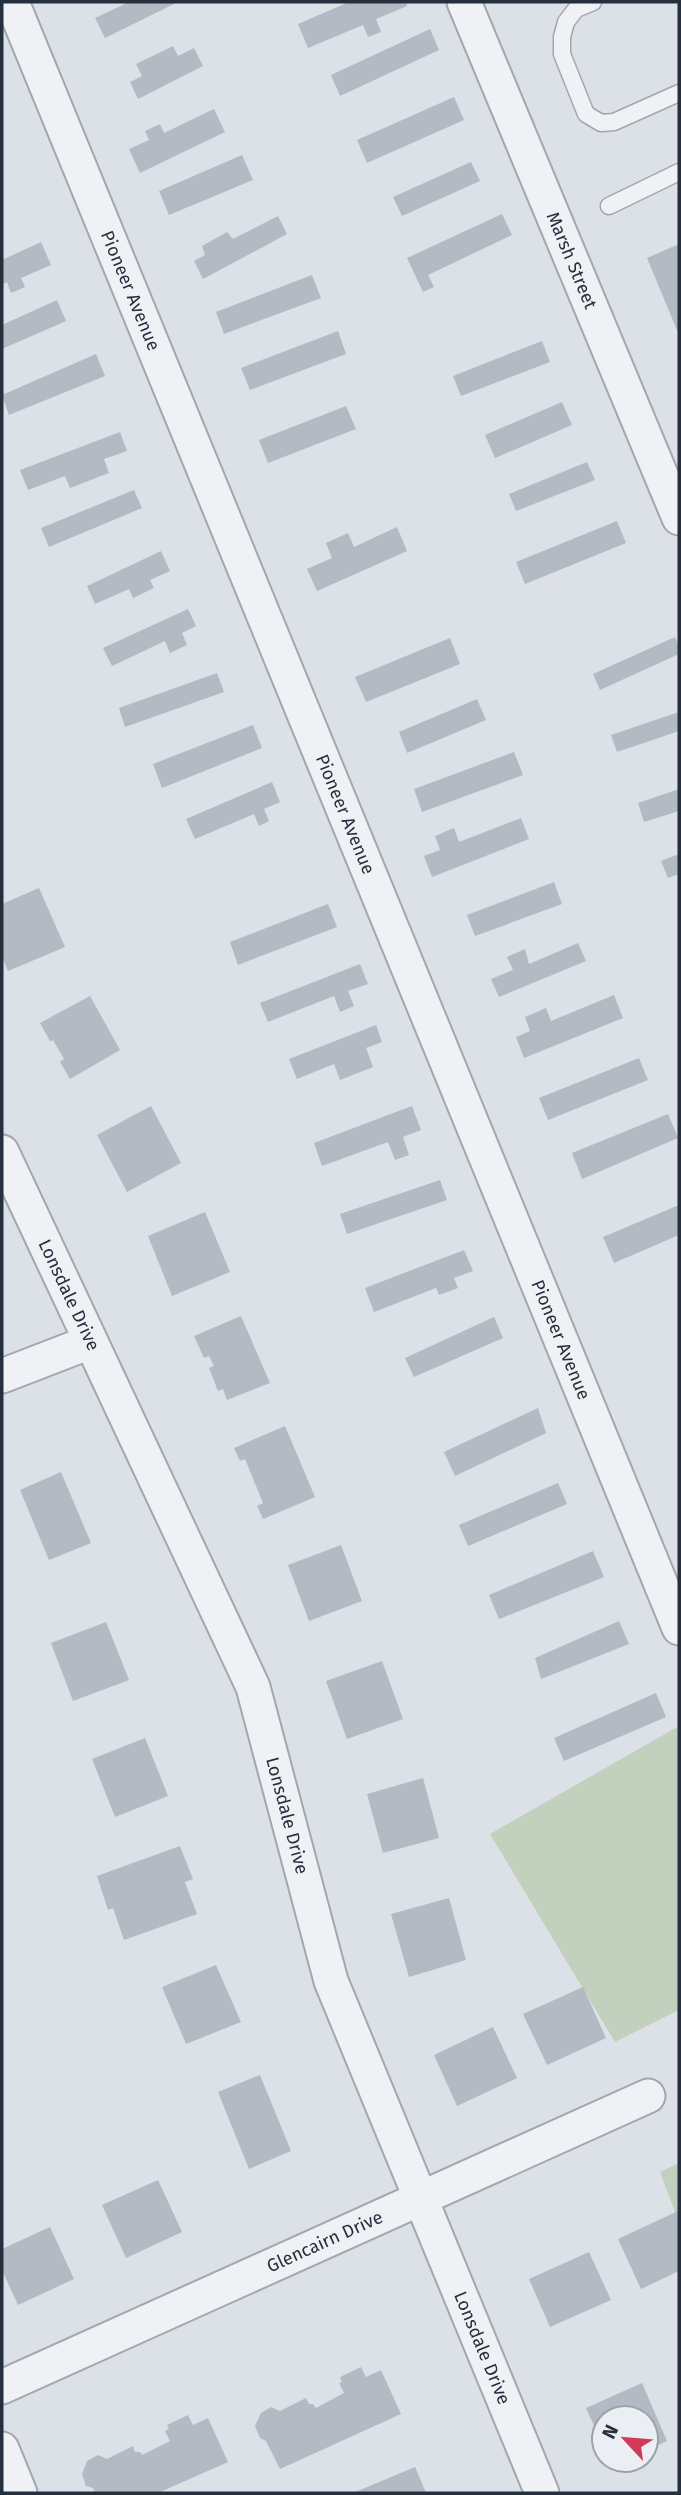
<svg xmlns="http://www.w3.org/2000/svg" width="681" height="2495" font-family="'Fira Sans',sans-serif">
<rect width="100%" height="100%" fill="#dce0e7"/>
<g fill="#c2d1bd">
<path d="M679 1726V2010L615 2042 490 1834Z"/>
<path d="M679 2163V2223L660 2172Z"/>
</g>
<g fill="#b3bac4">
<path d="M129 2H178L105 38 95 18Z"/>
<path d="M349 2H406L407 6 376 19 381 32 368 37 363 25 308 48 298 24Z"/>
<path d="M430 29 439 50 340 96 331 75Z"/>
<path d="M173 46 178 56 194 48 203 66 138 99 130 82 142 76 136 64Z"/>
<path d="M454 97 464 120 367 163 357 140Z"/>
<path d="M214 109 225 132 140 173 129 149 149 140 145 131 160 124 164 133Z"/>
<path d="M242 155 253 180 169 215 159 191Z"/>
<path d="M471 162 480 181 402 216 393 197Z"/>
<path d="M502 214 512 235 428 275 434 287 423 292 407 258Z"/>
<path d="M278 216 287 234 203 279 194 261 205 255 202 246 227 232 233 239Z"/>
<path d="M41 242 51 265 21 278 25 287 11 293 7 282 2 285V260Z"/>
<path d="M679 244V335L647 258Z"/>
<path d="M312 275 321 298 224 334 216 312Z"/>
<path d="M57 300 66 321 2 349V325Z"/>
<path d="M338 331 346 354 250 390 241 368Z"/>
<path d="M542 341 550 362 461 396 453 376Z"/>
<path d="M96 354 105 376 9 415 2 395Z"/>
<path d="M562 402 572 425 495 458 485 435Z"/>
<path d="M346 406 356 429 268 463 259 440Z"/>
<path d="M120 432 127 451 104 459 109 473 70 488 65 476 28 490 20 470Z"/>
<path d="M587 462 595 480 516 511 509 494Z"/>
<path d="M134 490 142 508 49 547 41 528Z"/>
<path d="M617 521 626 543 525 584 516 562Z"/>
<path d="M397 527 407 551 317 591 307 569 332 558 326 543 348 533 354 547Z"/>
<path d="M161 551 170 571 150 580 154 588 133 598 129 589 95 604 87 586Z"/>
<path d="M188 609 196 626 182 633 187 645 170 653 165 641 112 666 103 648Z"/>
<path d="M675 637 679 646V654L600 690 593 674Z"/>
<path d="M450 638 460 664 366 702 355 677Z"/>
<path d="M217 673 224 692 125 727 119 708Z"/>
<path d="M477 699 486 720 407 753 399 732Z"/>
<path d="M679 712V731L617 752 611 735Z"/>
<path d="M253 725 262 748 162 788 153 764Z"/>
<path d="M514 752 523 775 422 812 414 789Z"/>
<path d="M272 782 280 802 264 809 269 821 259 826 254 814 195 839 186 819Z"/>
<path d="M679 789V811L644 822 638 803Z"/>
<path d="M521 818 529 839 432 877 424 856 440 850 435 836 454 828 459 842Z"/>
<path d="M679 854V874L668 878 661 861Z"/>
<path d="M554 882 562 904 475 936 467 915Z"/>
<path d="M39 888 65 947 8 971 2 957V904Z"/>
<path d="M328 904 337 927 238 965 230 942Z"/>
<path d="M578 943 586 961 499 997 491 979 513 970 507 957 525 949 529 964Z"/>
<path d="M360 964 368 984 348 991 354 1006 340 1012 334 996 268 1022 260 1003Z"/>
<path d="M614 995 623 1018 524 1058 516 1037 530 1031 525 1017 546 1008 551 1021Z"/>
<path d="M90 996 120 1050 70 1079 60 1062 64 1059 53 1040 50 1041 40 1023Z"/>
<path d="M376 1025 382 1042 366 1048 373 1067 340 1080 334 1064 297 1079 289 1059Z"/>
<path d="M639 1058 648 1080 548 1120 539 1098Z"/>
<path d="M151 1106 181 1163 127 1192 97 1135Z"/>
<path d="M412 1106 421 1130 403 1137 409 1155 395 1160 388 1142 322 1166 314 1143Z"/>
<path d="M668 1114 678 1138 582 1179 572 1153Z"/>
<path d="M440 1180 447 1200 347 1234 340 1214Z"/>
<path d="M679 1205V1235L614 1263 603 1237Z"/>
<path d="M205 1212 230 1272 172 1296 148 1236Z"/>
<path d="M464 1250 473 1271 454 1278 458 1288 439 1295 436 1288 374 1312 365 1288Z"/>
<path d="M241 1316 270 1383 227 1400 223 1389 218 1391 209 1368 214 1366 209 1356 204 1358 194 1336Z"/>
<path d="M494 1317 503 1338 414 1377 405 1358Z"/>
<path d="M538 1408 546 1433 455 1476 444 1452Z"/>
<path d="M285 1426 315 1497 263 1519 257 1506 263 1503 245 1459 240 1461 234 1448Z"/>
<path d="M61 1472 91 1543 49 1560 20 1490Z"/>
<path d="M558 1483 567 1504 468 1546 459 1525Z"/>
<path d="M341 1545 362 1601 309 1621 288 1565Z"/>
<path d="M593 1551 604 1577 499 1619 489 1595Z"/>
<path d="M619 1621 629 1644 541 1679 535 1658Z"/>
<path d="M106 1622 129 1680 73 1701 51 1643Z"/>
<path d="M382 1661 403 1719 347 1739 326 1681Z"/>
<path d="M656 1693 666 1717 564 1761 554 1738Z"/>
<path d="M145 1738 168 1796 115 1817 92 1759Z"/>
<path d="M423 1778 439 1838 383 1853 367 1794Z"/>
<path d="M180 1846 193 1879 185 1882 197 1914 124 1940 113 1908 108 1910 97 1876Z"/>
<path d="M449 1898 466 1960 409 1977 391 1914Z"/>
<path d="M216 1965 241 2022 186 2044 162 1987Z"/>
<path d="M583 1987 606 2038 547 2065 523 2014Z"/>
<path d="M493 2027 517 2078 457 2106 434 2055Z"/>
<path d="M260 2075 291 2151 249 2169 218 2092Z"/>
<path d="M158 2180 182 2232 126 2258 102 2205Z"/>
<path d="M678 2211 679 2271 641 2289 618 2239Z"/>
<path d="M50 2227 74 2279 18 2305 2 2270V2249Z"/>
<path d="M589 2252 611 2300 550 2327 529 2279Z"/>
<path d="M361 2367 366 2377 381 2370 401 2414 280 2469 266 2441 260 2438 255 2426 261 2413 271 2407 280 2411 306 2398 309 2404H313L316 2408 344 2393 339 2383 342 2382 340 2377Z"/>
<path d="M642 2383 667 2441 646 2451V2418H604V2448L586 2408Z"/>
<path d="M188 2415 193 2425 208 2418 228 2462 158 2493H95L93 2488 86 2486 82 2474 87 2461 98 2455 107 2459 133 2446 135 2452H140L142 2455 170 2441 165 2431 169 2429 167 2425Z"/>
<path d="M609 2460H626L612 2466Z"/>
<path d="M415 2467 426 2493H353Z"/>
</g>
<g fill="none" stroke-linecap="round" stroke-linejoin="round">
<defs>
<g id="lane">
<path d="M593 2 576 9 566 22 562 37V54L586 114 601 123 614 122 679 93"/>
<path d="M609 206 679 172"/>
</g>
<g id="street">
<path id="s1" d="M12 2 679 1628"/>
<path id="s2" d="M464 2 679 518"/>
<path id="s3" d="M2 1152 253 1687 331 1981 542 2493"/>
<path d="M2 1376 90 1342"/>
<path id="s4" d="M2 2387 648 2096"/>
<path d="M2 2449 20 2493"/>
</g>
</defs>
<use href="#lane" stroke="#a1a7b1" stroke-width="19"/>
<use href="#street" stroke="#a1a7b1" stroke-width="37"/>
<use href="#lane" stroke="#eff1f5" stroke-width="16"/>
<use href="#street" stroke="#eff1f5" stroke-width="33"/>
</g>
<g text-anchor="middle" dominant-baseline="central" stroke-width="6" stroke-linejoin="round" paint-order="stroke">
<g font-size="18" fill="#252f3d" stroke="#ebeff4">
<text stroke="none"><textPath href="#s2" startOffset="280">Marsh Street</textPath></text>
<text stroke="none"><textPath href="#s1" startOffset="312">Pioneer Avenue</textPath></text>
<text stroke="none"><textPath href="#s1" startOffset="878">Pioneer Avenue</textPath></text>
<text stroke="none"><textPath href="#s3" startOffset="158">Lonsdale Drive</textPath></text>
<text stroke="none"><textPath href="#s1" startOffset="1446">Pioneer Avenue</textPath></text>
<text stroke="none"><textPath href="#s3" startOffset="724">Lonsdale Drive</textPath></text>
<text stroke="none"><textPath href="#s4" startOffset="354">Glencairn Drive</textPath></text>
<text stroke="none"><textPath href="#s3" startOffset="1292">Lonsdale Drive</textPath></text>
</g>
</g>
<rect width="681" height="2495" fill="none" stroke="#252f3d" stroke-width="7"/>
<g transform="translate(625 2439) rotate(296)"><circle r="33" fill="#ebeff4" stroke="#9ca2ab" stroke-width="2"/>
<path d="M0-5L12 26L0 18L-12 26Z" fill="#d13b55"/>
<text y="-10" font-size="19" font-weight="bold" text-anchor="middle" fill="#252f3d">N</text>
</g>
</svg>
